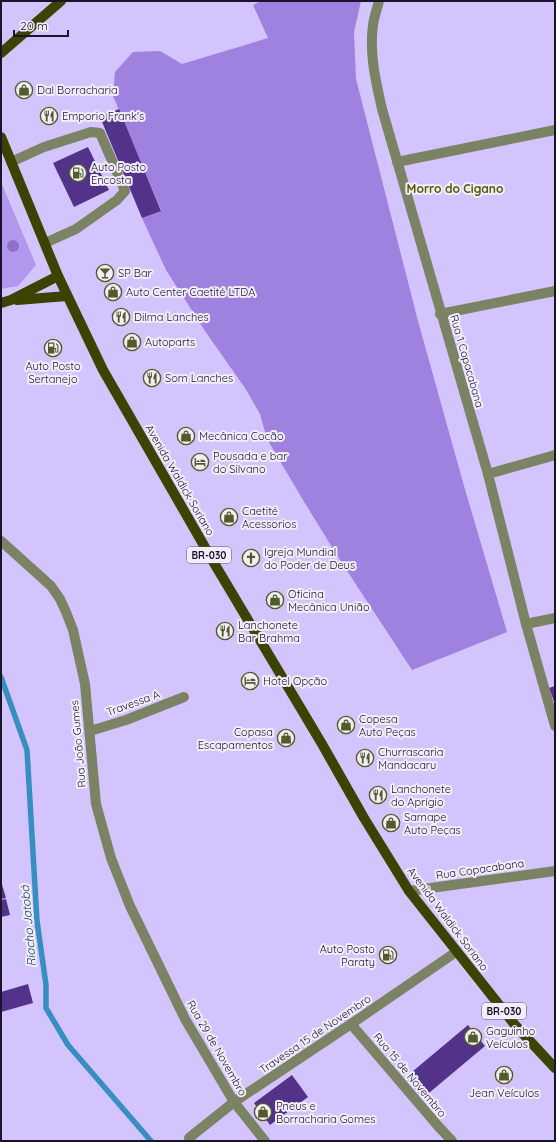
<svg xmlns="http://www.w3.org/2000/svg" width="556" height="1142" font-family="Quicksand,sans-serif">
<rect width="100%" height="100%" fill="#d4c4fd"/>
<path fill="#b197ed" d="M1 182 36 265 18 286 1 289Z"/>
<path fill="#9f81e0" d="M261 1H361L354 32 356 79 418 321 464 486 507 632 412 670 338 557 303 500 267 439 260 414 245 388 205 331 166 270 142 218 161 210 113 96 115 72 133 52 160 51 182 64 268 38 253 5Z"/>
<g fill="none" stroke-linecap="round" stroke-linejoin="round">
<path stroke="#378fc1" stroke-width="5.5" d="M1 677 27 750 37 921 46 985V1008L68 1045 151 1141"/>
</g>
<g fill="#533289">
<path d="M119 109 161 211 142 218 100 117Z"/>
<path d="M88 147 109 190 74 207 53 163Z"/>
<path d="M555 686V704L549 688Z"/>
<path d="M1 881 6 898 1 899Z"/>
<path d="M6 899 10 915 1 917V900Z"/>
<path d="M28 984 33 1003 1 1012V992Z"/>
<path d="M468 1025 485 1046 423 1098 406 1077Z"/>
<path d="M292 1075 308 1097 270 1125 254 1103Z"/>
</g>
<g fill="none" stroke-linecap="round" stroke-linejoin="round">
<g stroke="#7c8264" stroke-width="10">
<path d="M379 1C377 9 374 17 373 25 369 54 376 82 382 109L488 474 526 624 555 726"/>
<path d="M11 162 44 147 91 132 100 133 125 191 117 200 76 229 45 243"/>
<path d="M397 162 555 130"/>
<path d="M440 314 555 291"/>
<path d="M488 474 555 455"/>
<path d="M1 541 51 586 60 599 66 612 73 630 85 684 96 804 111 858 130 906 185 1019 234 1102 265 1141"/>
<path d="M526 624 555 618"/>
<path d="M90 731 126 720 184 697"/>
<path d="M409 891 555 871"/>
<path d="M351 1024 438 1126 452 1141"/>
<path d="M189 1138 234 1102 351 1024 456 952"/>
</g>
<g stroke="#3a4300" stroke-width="10">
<path d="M1 53 61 1"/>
<path d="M1 137 58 276 103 370 214 563 322 744 364 818 409 891 515 1025 555 1068"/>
<path d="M17 300 67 296"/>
<path d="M1 303 11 300 58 276"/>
</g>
</g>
<circle fill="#9170c7" cx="13" cy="246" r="6"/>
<defs>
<symbol id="shop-ring" viewBox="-11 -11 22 22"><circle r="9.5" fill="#f1edfb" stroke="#525b29" stroke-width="1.5"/><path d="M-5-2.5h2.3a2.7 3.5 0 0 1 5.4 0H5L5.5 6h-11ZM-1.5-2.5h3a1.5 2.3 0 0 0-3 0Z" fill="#525b29"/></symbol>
<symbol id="restaurant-ring" viewBox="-11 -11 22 22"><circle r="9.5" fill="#f1edfb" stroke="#525b29" stroke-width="1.5"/><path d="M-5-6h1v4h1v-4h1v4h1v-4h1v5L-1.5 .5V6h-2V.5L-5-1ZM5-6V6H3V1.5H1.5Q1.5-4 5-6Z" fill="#525b29"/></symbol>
<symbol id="fuel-ring" viewBox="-11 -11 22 22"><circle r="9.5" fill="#f1edfb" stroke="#525b29" stroke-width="1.5"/><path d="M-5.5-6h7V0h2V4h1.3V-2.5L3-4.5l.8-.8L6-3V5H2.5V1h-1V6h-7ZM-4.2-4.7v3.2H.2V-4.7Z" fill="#525b29"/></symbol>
<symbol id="bar-ring" viewBox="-11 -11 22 22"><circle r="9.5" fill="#f1edfb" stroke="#525b29" stroke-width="1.5"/><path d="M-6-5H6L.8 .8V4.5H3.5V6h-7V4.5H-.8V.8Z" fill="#525b29"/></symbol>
<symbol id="hotel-ring" viewBox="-11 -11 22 22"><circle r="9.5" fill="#f1edfb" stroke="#525b29" stroke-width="1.5"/><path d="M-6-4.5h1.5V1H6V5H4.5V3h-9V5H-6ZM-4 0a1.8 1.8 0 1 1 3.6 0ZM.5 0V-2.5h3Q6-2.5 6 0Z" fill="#525b29"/></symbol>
<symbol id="church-ring" viewBox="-11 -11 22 22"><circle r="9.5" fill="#f1edfb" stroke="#525b29" stroke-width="1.5"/><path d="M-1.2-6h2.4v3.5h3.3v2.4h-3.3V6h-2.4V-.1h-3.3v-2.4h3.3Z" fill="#525b29"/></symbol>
</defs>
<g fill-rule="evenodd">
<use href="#shop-ring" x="14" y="80" width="20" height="20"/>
<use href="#restaurant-ring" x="39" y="106" width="20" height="20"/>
<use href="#fuel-ring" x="68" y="163" width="20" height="20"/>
<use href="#bar-ring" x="95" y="263" width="20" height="20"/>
<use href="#shop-ring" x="103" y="282" width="20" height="20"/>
<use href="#restaurant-ring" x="111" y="307" width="20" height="20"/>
<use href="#shop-ring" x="122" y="332" width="20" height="20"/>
<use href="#fuel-ring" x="43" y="338" width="20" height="20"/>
<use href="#restaurant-ring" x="142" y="368" width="20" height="20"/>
<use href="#shop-ring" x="176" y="426" width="20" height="20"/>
<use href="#hotel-ring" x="190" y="452" width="20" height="20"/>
<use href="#shop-ring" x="219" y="507" width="20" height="20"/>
<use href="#church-ring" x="241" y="548" width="20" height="20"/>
<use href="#shop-ring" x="265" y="590" width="20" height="20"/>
<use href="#restaurant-ring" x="215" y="621" width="20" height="20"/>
<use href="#hotel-ring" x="240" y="671" width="20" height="20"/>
<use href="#shop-ring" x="336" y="715" width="20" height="20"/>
<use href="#shop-ring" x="276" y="728" width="20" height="20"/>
<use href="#restaurant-ring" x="355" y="748" width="20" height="20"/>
<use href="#restaurant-ring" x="368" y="785" width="20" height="20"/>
<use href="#shop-ring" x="381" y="813" width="20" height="20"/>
<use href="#fuel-ring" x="378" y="945" width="20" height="20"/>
<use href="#shop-ring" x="463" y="1027" width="20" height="20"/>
<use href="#shop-ring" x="494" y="1065" width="20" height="20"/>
<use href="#shop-ring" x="253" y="1102" width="20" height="20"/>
</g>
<g text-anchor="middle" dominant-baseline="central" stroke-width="4" stroke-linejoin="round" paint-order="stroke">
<g fill="#f1edfb" stroke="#5b546a" stroke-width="1">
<rect x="187" y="547" width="44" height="16" rx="3"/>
<rect x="482" y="1003" width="44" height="16" rx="3"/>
</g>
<g font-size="10" font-weight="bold" fill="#1b132c">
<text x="209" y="555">BR-030</text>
<text x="504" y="1011">BR-030</text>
</g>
<g font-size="11" fill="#1b132c" stroke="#f1edfb" text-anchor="start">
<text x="37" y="90">Dal Borracharia</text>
<text x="62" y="116">Emporio Frank's</text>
<text x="91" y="167">Auto Posto<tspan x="91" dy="13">Encosta</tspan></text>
<text x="118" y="273">SP Bar</text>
<text x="126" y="292">Auto Center Caetité LTDA</text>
<text x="134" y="317">Dilma Lanches</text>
<text x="145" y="342">Autoparts</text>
<text x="53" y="366" text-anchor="middle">Auto Posto<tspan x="53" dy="13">Sertanejo</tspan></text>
<text x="165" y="378">Som Lanches</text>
<text x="199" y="436">Mecânica Cocão</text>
<text x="213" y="456">Pousada e bar<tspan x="213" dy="13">do Silvano</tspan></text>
<text x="242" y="511">Caetité<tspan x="242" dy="13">Acessorios</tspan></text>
<text x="264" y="552">Igreja Mundial<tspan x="264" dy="13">do Poder de Deus</tspan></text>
<text x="288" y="594">Oficina<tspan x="288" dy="13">Mecânica União</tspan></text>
<text x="238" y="625">Lanchonete<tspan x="238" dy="13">Bar Brahma</tspan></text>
<text x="263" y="681">Hotel Opção</text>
<text x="359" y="719">Copesa<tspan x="359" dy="13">Auto Peças</tspan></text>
<text x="273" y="732" text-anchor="end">Copasa<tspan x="273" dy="13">Escapamentos</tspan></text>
<text x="378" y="752">Churrascaria<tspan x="378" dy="13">Mandacaru</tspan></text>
<text x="391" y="789">Lanchonete<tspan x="391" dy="13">do Aprígio</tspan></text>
<text x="404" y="817">Samape<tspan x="404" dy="13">Auto Peças</tspan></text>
<text x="375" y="949" text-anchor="end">Auto Posto<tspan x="375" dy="13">Paraty</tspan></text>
<text x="486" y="1031">Gaguinho<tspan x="486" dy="13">Veículos</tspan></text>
<text x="504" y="1093" text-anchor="middle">Jean Veículos</text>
<text x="276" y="1106">Pneus e<tspan x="276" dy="13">Borracharia Gomes</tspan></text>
</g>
<g font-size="11" fill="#1b132c" stroke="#f1edfb">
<text transform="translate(467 361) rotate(74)">Rua 1 Copacabana</text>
<text transform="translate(180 480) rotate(60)">Avenida Waldick Soriano</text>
<text transform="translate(133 703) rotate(-20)">Travessa A</text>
<text transform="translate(78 744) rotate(-95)">Rua João Gumes</text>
<text transform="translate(480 869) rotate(-8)">Rua Copacabana</text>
<text transform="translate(448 919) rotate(53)">Avenida Waldick Soriano</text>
<text transform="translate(315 1034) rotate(-34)">Travessa 15 de Novembro</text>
<text transform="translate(217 1048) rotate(60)">Rua 29 de Novembro</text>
<text transform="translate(410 1075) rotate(50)">Rua 15 de Novembro</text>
</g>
<g font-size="12" font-weight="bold" fill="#515b08" stroke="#f1edfb">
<text x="455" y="188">Morro do Cigano</text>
</g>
<g font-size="12" font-style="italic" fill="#0f405a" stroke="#f1edfb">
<text transform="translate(28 926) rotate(-95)">Riacho Jatobá</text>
</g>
</g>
<rect width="556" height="1142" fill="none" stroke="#1b132c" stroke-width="4"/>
<path d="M14 30v6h54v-6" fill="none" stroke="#1b132c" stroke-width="2"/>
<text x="20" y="30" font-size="12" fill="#1b132c" stroke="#f1edfb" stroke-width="3" paint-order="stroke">20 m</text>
</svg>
